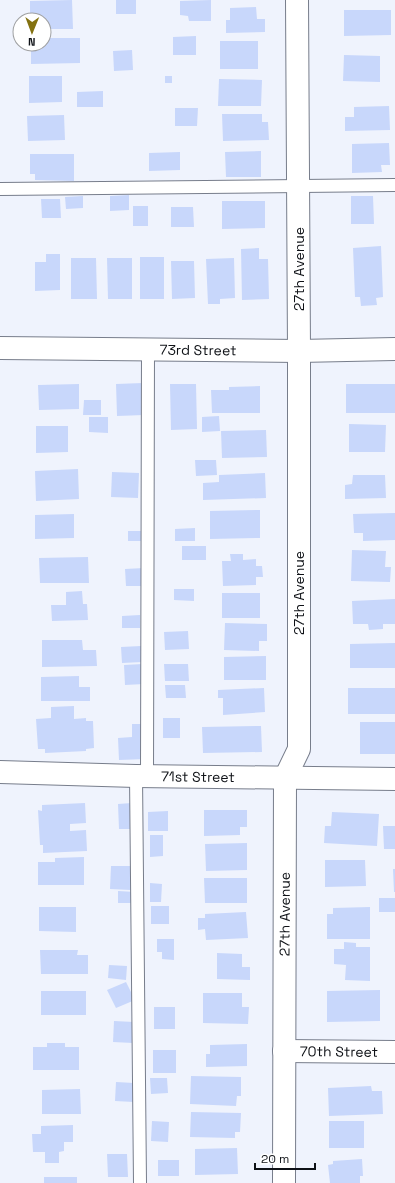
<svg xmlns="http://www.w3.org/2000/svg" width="395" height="1183" font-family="'Space Grotesk',sans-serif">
<rect width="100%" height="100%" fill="#eff3fd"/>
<g fill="#c8d7fb">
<path d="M72 0 73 29H44V20H30V1Z"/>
<rect x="116" y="0" width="20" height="14"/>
<path d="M211 0V21H189L188 16 180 15V1Z"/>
<path d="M256 7 257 19H265V32L226 33V20H230V8Z"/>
<path d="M344 10H391V35L344 36Z"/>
<path d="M196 36V55H173V37Z"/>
<path d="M44 38H80V63L31 64V44H44Z"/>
<rect x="220" y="41" width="38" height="28"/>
<path d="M132 50 133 70 114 71 113 51Z"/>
<path d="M344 55 380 56V82L343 81Z"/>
<path d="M29 76H62V102L29 103Z"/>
<rect x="165" y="76" width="7" height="7"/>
<path d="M219 79 262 80 261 106H218Z"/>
<path d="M103 91V107H77V92Z"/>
<path d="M389 106 390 130 345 131V117H354V107Z"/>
<path d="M175 108H198L197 126H175Z"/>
<path d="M222 114H262V122H268L269 140 223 141Z"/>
<path d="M64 115 65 140 28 141 27 116Z"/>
<path d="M389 143 390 165H381L382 172 352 173V144Z"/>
<path d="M261 151V177H226L225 152Z"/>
<path d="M180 152V170L149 171V153Z"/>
<path d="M30 154H74V181L35 180V174H30Z"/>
<path d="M129 195V210L110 211V196Z"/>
<path d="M83 196V208L66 209 65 197Z"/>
<path d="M351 196H373L374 224H351Z"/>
<path d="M41 199H60L61 218H42Z"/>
<path d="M222 201H265V228L222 229Z"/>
<rect x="133" y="206" width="15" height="20"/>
<path d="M171 207H193L194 227H171Z"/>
<path d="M381 246 383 297 376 298 377 305 361 306 360 297H355L353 248Z"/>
<path d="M259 248V259H268L269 299 242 300 241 249Z"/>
<path d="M46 254H60V290L35 291V262H46Z"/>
<rect x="140" y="257" width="24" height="42"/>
<path d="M71 258H96L97 299H71Z"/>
<path d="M107 258H132V299H108Z"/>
<path d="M234 258 235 298 220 299V304H208L206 259Z"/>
<path d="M171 261H194L195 298 172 299Z"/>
<path d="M143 383 144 415 117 416 116 384Z"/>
<path d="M79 384V409L39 410 38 385Z"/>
<path d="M170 384H196L197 429 171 430Z"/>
<rect x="346" y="384" width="49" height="29"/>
<path d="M260 386V413H212L211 390H229V387Z"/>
<path d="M84 400H101V415H83Z"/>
<path d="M219 416 220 431 202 432V417Z"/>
<path d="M89 417H108V433L89 432Z"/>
<path d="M349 424 386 425 385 452H349Z"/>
<path d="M36 426H68V452L36 453Z"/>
<path d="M266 430 267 457 222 458 221 431Z"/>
<path d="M195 460H216L217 475 196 476Z"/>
<path d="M78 469 79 499 36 501 35 471Z"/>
<path d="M112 472 139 473 138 498 111 497Z"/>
<path d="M265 473 266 498 203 500V483L219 482V475Z"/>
<path d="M353 475H385L386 498 345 499V485L352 484Z"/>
<path d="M260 510V538L210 539V511Z"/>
<path d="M395 513V540L363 541V533H354L353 514Z"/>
<path d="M74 514V538L35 539V515Z"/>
<path d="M195 528V541H175V529Z"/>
<rect x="128" y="531" width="18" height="10"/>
<rect x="182" y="546" width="24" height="14"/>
<path d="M352 550 386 551 385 567H391L390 582 351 581Z"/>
<path d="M230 554H243V560L256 559V566H262L263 577H256V585L223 586 222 561H231Z"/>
<path d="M88 557 89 583H40L39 558Z"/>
<path d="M144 568V586H126L125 569Z"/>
<path d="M174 589H194V601L174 600Z"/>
<path d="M82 591 83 604H87L88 620 52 621 51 605H66V592Z"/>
<rect x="222" y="593" width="38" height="25"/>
<path d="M395 599V624H383V629L369 630 368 624H353L352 601Z"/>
<path d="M140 615V628H122V616Z"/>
<path d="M225 623 267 624V641H259V651L224 650Z"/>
<path d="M188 631 189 649 165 650 164 632Z"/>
<path d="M42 640H82L83 650H96L97 666 42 667Z"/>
<path d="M395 643V668H350V644Z"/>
<path d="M141 646 142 662 122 663 121 647Z"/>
<path d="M266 656V680H224V657Z"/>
<path d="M143 664 144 684 125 685 124 665Z"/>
<path d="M164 664H188L189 681H165Z"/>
<path d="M79 676V687H90V701H41V677Z"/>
<path d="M165 685H185L186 698H166Z"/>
<path d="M264 688 265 712 223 715V698H218V690Z"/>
<rect x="348" y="688" width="47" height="26"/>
<path d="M74 706V719L86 718V721H93L94 748 86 749V751L45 753V749H38L36 719 51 718V707Z"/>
<rect x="163" y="718" width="17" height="20"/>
<rect x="360" y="722" width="35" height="32"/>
<path d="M132 724H145L146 759 119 760 118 738 132 737Z"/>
<path d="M261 726 262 752 203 753 202 727Z"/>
<path d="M85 803 86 823 70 824V831L86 830 87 851 43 853V845H40L38 810 42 811V805Z"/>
<path d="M132 803V829H119L118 804Z"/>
<path d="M204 810H247V827H240V835L204 836Z"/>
<path d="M168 811V831H148V812Z"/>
<path d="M332 812 379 814 377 846 324 843 325 826H331Z"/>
<path d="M383 826H395V849H384Z"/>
<path d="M150 835H163V856L150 857Z"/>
<path d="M247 843V870L206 871 205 844Z"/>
<path d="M84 857V885H38V862H55V858Z"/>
<path d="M325 860H365L366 886 325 887Z"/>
<path d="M111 866H132L131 890 110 889Z"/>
<path d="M393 869H395V892H394Z"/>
<path d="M204 878H247V903H205Z"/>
<path d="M150 883 162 884 161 902H150Z"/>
<path d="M118 891 135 892V903H118Z"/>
<rect x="379" y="898" width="16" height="14"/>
<rect x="151" y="906" width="18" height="18"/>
<path d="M39 907H76V932L39 931Z"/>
<path d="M370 907V939H327V914H333V908Z"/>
<path d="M246 912 248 938 206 940 205 929 198 930V918H205V914Z"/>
<path d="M157 939H174V960L162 959V952H157Z"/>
<path d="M344 942 356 943V947H370V981L345 980 346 965 334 964V949H344Z"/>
<path d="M40 950H78L77 955H88V974H41Z"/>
<path d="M217 953 242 954V967H250V980L217 979Z"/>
<path d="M109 965 127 966 126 980 108 978Z"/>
<path d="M126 982 135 1000 116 1008 107 990Z"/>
<path d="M380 990V1021L327 1022V991Z"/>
<rect x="41" y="991" width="45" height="24"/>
<path d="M203 993H242V1007H249L248 1024 203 1023Z"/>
<rect x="154" y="1007" width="21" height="22"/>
<path d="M114 1021 134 1022 133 1043 113 1042Z"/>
<path d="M47 1043H65V1047H79V1070H33V1047H47Z"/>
<path d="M247 1044V1066L206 1067V1054H210V1045Z"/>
<rect x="153" y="1050" width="23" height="23"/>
<path d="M191 1076 241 1077V1096H237L236 1106 190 1104Z"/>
<path d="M150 1078H167L168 1093 151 1094Z"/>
<path d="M116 1082 134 1083V1102L115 1101Z"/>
<path d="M371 1086 372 1091H382L383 1114 329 1116 328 1088Z"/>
<path d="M80 1089 81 1114H42V1090Z"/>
<path d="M191 1112 241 1113 240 1132H235V1138L190 1137Z"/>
<path d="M152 1121 169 1122 168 1142 151 1141Z"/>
<rect x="329" y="1121" width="35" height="27"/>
<path d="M73 1125V1142H64V1151L59 1152V1163H45V1152H33L32 1134H41V1126Z"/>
<path d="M237 1148 238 1174 195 1175V1149Z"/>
<path d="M107 1154H127L128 1177H108Z"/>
<path d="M362 1159 363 1176H360V1183H330L328 1165 333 1164V1161Z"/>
<rect x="158" y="1160" width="21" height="16"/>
<rect x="44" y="1177" width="33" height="6"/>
</g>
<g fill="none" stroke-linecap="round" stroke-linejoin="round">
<defs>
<g id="service">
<path d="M0 189 395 185"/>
<path d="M136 776 140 1183"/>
<path d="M147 776 148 350"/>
</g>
<g id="minor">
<path id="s1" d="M0 348 299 351 395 349"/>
<path id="s2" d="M0 772 136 776 395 779"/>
<path id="s3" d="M284 1051 395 1052"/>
<path id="s4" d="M284 1183 285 778 299 749V351L297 0"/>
</g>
</defs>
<use href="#service" stroke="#777d8b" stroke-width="14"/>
<use href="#minor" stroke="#777d8b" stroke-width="24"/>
<use href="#service" stroke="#fff" stroke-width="12"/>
<use href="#minor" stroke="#fff" stroke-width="22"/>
</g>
<g text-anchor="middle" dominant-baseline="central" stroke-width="3.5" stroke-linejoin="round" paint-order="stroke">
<g font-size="14" fill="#0e1116" stroke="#fff">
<text transform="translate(299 269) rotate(-90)">27th Avenue</text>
<text stroke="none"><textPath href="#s1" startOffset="198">73rd Street</textPath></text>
<text transform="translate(299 593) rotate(-90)">27th Avenue</text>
<text stroke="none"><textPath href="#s2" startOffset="198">71st Street</textPath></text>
<text stroke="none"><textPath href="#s4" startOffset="269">27th Avenue</textPath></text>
<text stroke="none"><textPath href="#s3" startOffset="55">70th Street</textPath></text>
</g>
</g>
<g transform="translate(32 32) rotate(181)"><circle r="19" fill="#ffffff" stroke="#9fa0a2"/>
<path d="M0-3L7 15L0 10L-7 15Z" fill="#837110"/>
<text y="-6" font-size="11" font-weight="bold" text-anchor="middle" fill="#0e1116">N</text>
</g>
<path d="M255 1163v6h60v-6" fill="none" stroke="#0e1116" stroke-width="2"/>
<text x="261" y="1163" font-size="12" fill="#0e1116" stroke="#ffffff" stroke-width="3" paint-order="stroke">20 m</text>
</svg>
